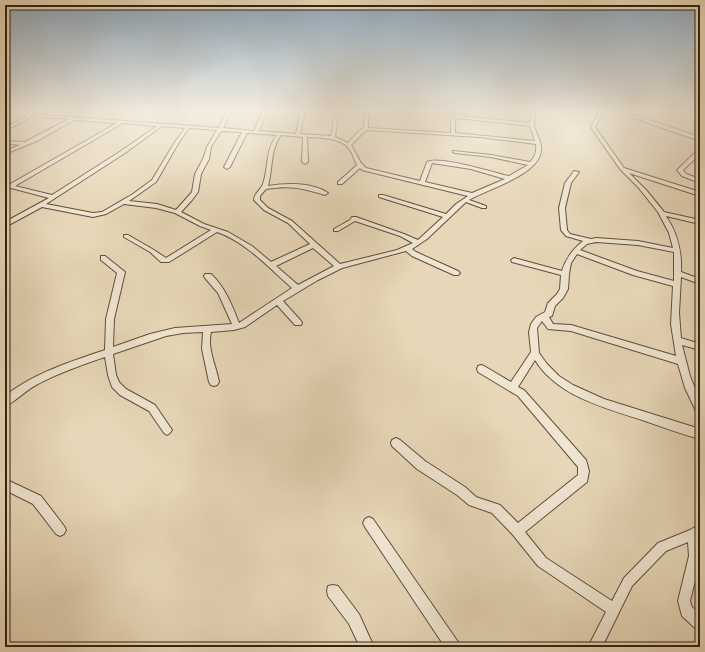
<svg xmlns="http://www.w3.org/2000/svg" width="705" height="652" font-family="'Libre Caslon Text',serif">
<rect width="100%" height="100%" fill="#e7d7b8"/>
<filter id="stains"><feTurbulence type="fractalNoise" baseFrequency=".005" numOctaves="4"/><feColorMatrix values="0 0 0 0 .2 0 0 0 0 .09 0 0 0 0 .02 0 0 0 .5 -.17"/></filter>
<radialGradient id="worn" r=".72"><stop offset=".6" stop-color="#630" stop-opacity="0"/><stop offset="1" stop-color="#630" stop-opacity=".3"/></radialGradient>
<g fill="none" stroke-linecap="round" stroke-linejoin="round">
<defs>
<g id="minor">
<path d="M146 111H161L163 112 161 113Z"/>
<path d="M227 111H231L223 128 254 131 263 111H267L259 131 296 134 301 111H305L300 134 331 136 335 112 338 111 335 137 348 143 359 131 364 128V111H368V128L451 133V120L461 111H465L460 116 530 123 531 111H535C535 117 533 123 535 129 537 136 542 143 541 150 540 175 487 189 469 200L486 206V208H482L466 202 427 239 412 249 416 252 458 271 460 273 458 275H454L412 256 406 251 342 268 318 280 283 301 301 321 302 323 301 325H295L277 305 245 327 234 330 211 332C207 349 216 365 219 382L217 385 214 386 211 385 209 382 202 349 203 332 183 333 166 336 113 354 116 375 119 382 126 389 155 405 170 427 172 430 170 433 167 435 164 433 149 411 120 395 112 387 108 375 105 357C82 365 58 373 36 385 26 390 14 403 5 406V396C34 373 70 362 105 350L106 319 117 273 101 260V256H105L125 272 114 319 113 347 150 334 175 328 232 324 218 293 205 278 204 276 205 274H211C225 287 232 305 239 323L292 288C269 268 246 242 217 232L169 262H161L150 252 124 237V235H128L154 250 166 258 211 230 200 226 175 213 156 208 124 204 106 214 93 217 42 207 5 227V222L49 198 11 188 5 191V187L117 123 74 120 39 140 5 154V151L20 145 5 143V141L25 142 69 119 33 116 5 131V128L27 116 5 114V112L219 128ZM457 118 530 126 535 141 455 133V120ZM123 123 157 126 121 151 52 195 15 186ZM162 126 185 128 175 142 152 180 133 194 102 212 93 213 46 204 125 153ZM189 128 217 130 207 147 203 159 195 174 192 192 176 210 157 204 129 201 156 182 179 142ZM367 130 479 137 536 144C537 151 535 157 530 162L491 155 453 151V152L455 153 491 157 528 165 509 176C495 173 438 155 427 162L420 181 366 168 361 163 351 145 363 133ZM221 131 242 132 224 167 227 169 230 167 247 133 277 135C265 150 269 167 263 184 261 190 254 193 254 200L264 210 288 223 310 244 271 262 252 246 228 232 204 224 181 212 192 200 198 192 201 174 209 159 211 147ZM281 135 303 137 302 162 305 164 308 162 307 137C321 138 342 137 350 150 353 154 354 160 357 165L338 182V184H342L360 168 362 170 468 196 456 204 446 214 383 195H379V197L443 217 418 240 404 234 356 217H352L350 220 334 229V231H338L355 221 400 236 413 243 397 250 340 264 292 221 268 208 260 200V196L266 189C291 185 301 188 325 195L328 193C312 182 286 183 268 186 273 168 270 150 281 135ZM432 163 471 169 505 179 472 193 425 182ZM313 248 334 266 298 285 276 266Z"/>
<path d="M600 111H604L595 127 624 168 700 192V196L629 173 647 191 664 212 700 220V224L666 216C678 234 682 252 681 272L700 279V284L681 277 679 313 681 338 700 344V350L682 345 690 376 700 401V414L697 413 685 388 678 364 571 331 548 329 542 321 537 328 539 353 547 364 559 376 573 385 604 399 700 429V439C681 434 663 427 645 421 606 408 558 397 535 360L518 387 524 390 586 460 589 471 587 482 525 532 546 558 612 601 624 578 658 543 690 530 700 524V561L690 601 692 607 700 614V630L695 628 682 616 678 601 689 556 688 542 666 551 632 586 602 647H588L606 612 538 566 513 535 492 513 469 505 457 495 417 469 392 446 391 443 392 440 396 438 400 440 425 461 465 487 476 497 500 505 518 523 578 475V467L518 396 478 372 477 369 478 366 481 365 484 366 511 382 531 352 529 332 531 324 536 317 545 312 548 303 557 294 560 289 561 275 512 262 511 260 514 258 562 271C566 258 573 249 583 241L566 236 561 230 559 208 565 183 574 171 579 172 571 183 565 208 567 230 570 234 591 239 596 238 638 241 673 248 669 233 658 212 638 187 620 169 592 129 591 127ZM596 242 638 245 674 252V281L637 271 580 250 587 244ZM577 254 633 275 673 286 671 324 676 356 571 325 553 324 549 317 552 316 555 306 563 298 568 289 569 274 571 263Z"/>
<path d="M698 150H700V154L683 170 686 174 700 179V183L682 176 677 170Z"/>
<path d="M5 479 41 496 64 526 66 530 64 534 60 536 56 534 33 504 5 490Z"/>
<path d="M369 517 373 519 458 642 460 647H445L365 527 363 523 365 519Z"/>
<path d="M333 585 338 586 359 614 374 647H360L349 624 328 596 327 591 328 586Z"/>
</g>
<path id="tertiary" d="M614 111H622L700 137V141Z"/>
</defs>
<use href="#minor" stroke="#5f4f39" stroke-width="2"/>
<use href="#tertiary" stroke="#5f4f39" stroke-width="2"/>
<use href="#minor" fill="#efe5d1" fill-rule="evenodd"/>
<use href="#tertiary" fill="#efe5d1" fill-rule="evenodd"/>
</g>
<linearGradient id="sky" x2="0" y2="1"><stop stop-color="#8fa9be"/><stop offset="0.55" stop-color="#f4eddf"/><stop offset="1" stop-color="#f4eddf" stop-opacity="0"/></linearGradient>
<rect width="705" height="202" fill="url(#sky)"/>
<rect width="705" height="652" fill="none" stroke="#e7d7b8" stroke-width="20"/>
<rect x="6" y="6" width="693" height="640" fill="none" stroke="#32220f" stroke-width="2"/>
<rect x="10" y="10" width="685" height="632" fill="none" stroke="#32220f"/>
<rect width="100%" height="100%" filter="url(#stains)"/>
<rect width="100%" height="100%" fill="url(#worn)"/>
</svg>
